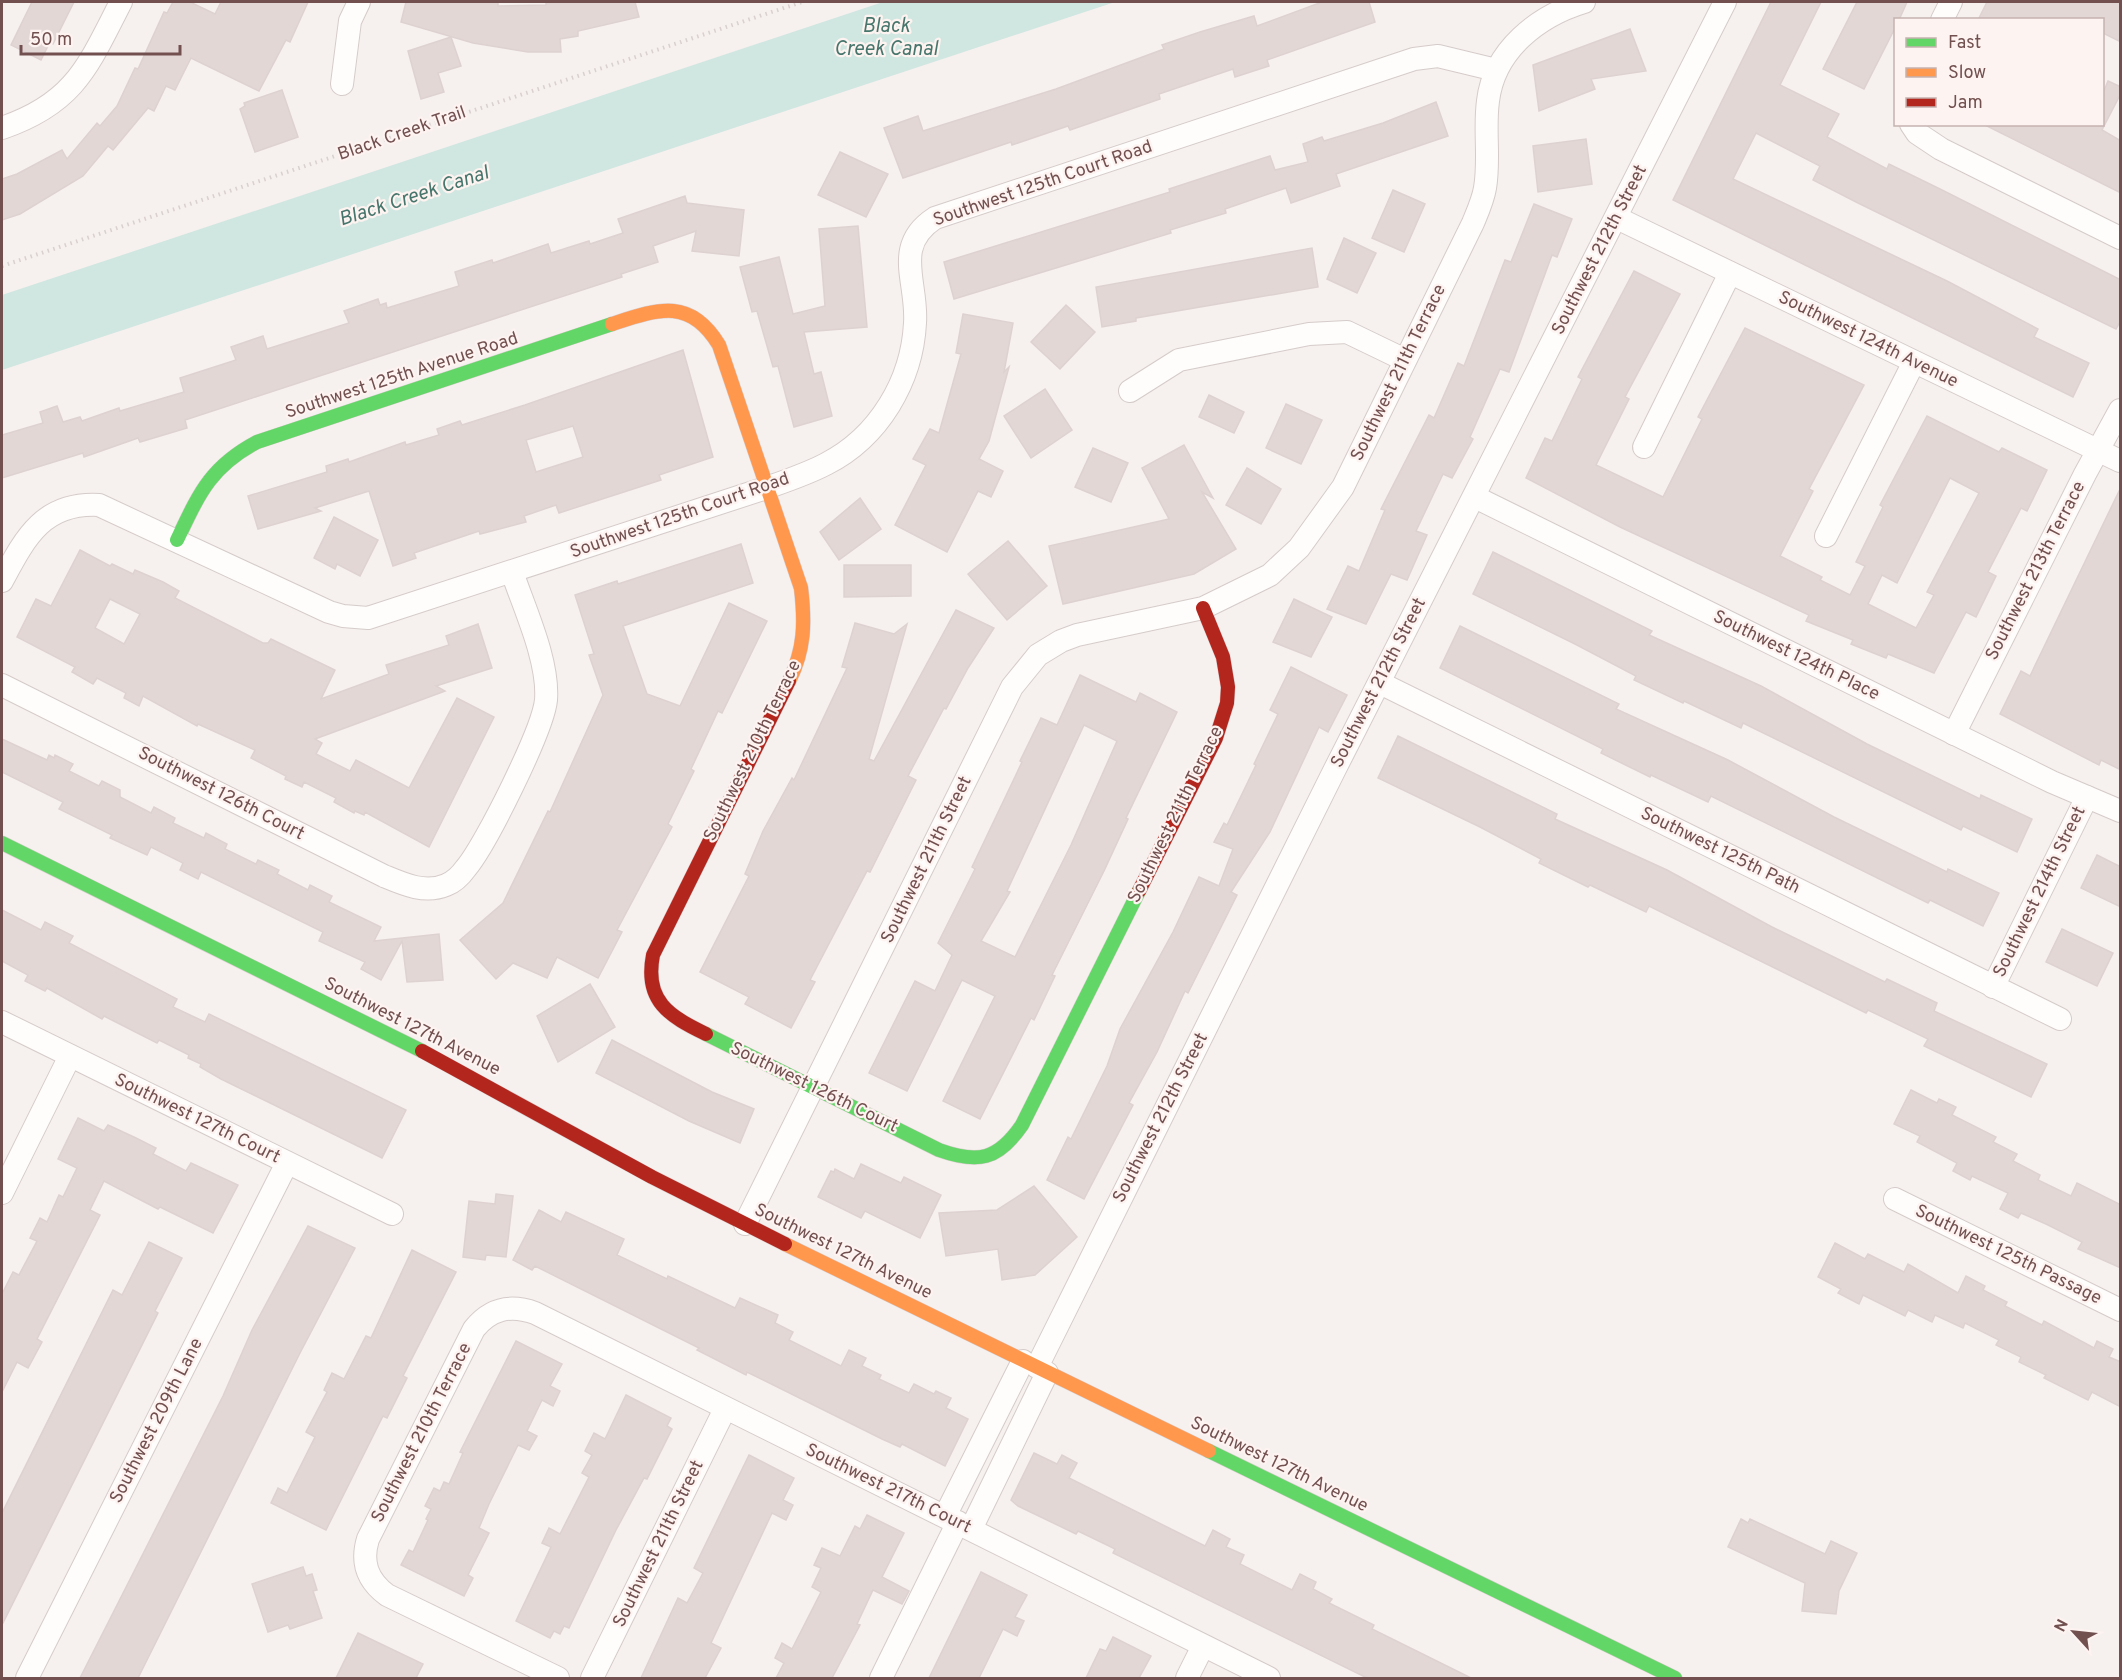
<svg xmlns="http://www.w3.org/2000/svg" width="2122" height="1680" font-family="Overpass,sans-serif">
<rect width="100%" height="100%" fill="#f6f0ee"/>
<path fill="#d0e6e1" d="M883 2H1115L2 370V295Z"/>
<g fill="#e2d7d5" stroke="#ded2d1" stroke-width="1.5" fill-rule="evenodd">
<path d="M32 2H74L53 44 50 42 41 60 11 45Z"/>
<path d="M173 2H190L215 14 221 2H308L290 42 286 40 259 91 191 58 175 90 166 86 154 111 148 108 113 150 108 146 83 176 20 214 2 220V179L17 174 62 150 67 159 97 123 100 126 117 106 135 68 138 69 164 12 167 13Z"/>
<path d="M406 2H498V6L546 5V2H635L639 17 578 31V36L560 39 561 52H528L473 43 401 22Z"/>
<path d="M1322 2H1369L1375 22 1267 60 1269 66 1235 77 1233 69 1159 94 1160 99 1070 130 1068 126 1012 145 1011 142 903 178 884 128 918 116 923 131 1056 89 1164 49 1162 45 1200 32 1254 16 1257 26Z"/>
<path d="M1771 2H1821L1780 85 1839 114 1827 137 1887 169 1889 164 1940 189 2121 280V320L2116 329 1858 203 1813 180 1820 166 1756 133 1733 179 1947 281 2038 329 2034 337 2089 363 2073 397 1673 200Z"/>
<path d="M1857 2H1907L1899 20H1896V26L1864 89 1823 69Z"/>
<path d="M1987 2H2121V42L2103 33V20H1978Z"/>
<path d="M1630 29 1646 71 1591 79 1595 89 1539 111 1533 65Z"/>
<path d="M451 37 461 66 438 73 444 92 421 99 408 51Z"/>
<path d="M2108 81 2121 87V93L2102 130 2121 141V193L1983 124H2103V93Z"/>
<path d="M282 90 298 137 255 152 240 109 245 106 244 103Z"/>
<path d="M1436 102 1448 136 1336 174 1340 186 1291 203 1286 188 1225 209 1226 213 1170 230 1171 233 954 299 944 262 1170 192 1169 189 1270 156 1275 170 1308 162 1303 144 1322 137 1324 141 1383 123Z"/>
<path d="M1586 139 1592 184 1538 192 1533 146Z"/>
<path d="M840 152 888 174 866 217 818 195Z"/>
<path d="M1393 190 1425 204 1404 252 1372 238Z"/>
<path d="M685 196 687 203 744 210 739 256 692 251 696 231 653 246 658 262 621 274 622 277 185 420 187 428 140 442 138 438 84 457 83 453 2 478V435L43 423 40 412 57 406 63 422 80 417 82 421 119 408 120 411 184 392 180 378 236 360 231 347 263 336 267 349 349 323 344 311 378 299 380 305 386 303 387 308 459 286 455 272 492 260 493 263 548 244 551 253 589 241 590 244 623 233 618 219Z"/>
<path d="M1534 204 1572 219 1557 257 1552 255 1509 372 1500 369 1470 437 1473 439 1452 478 1443 474 1416 531 1427 535 1407 580 1391 574 1366 624 1327 609 1348 566 1359 571 1385 510 1381 509 1429 415 1434 418 1458 363 1464 366 1505 260 1511 262Z"/>
<path d="M858 226 867 327 804 332 814 374 821 372 832 416 794 427 778 366 773 367 757 311 752 312 740 267 779 257 793 314 825 306 819 229Z"/>
<path d="M1344 238 1376 253 1357 293 1327 279Z"/>
<path d="M1312 248 1318 287 1136 318V321L1102 327 1096 287Z"/>
<path d="M1634 271 1680 294 1625 397 1629 399 1596 465 1663 497 1702 419 1698 417 1745 328 1864 385 1809 489 1813 491 1780 556 1822 577 1820 580 1850 595 1865 566 1856 562 1883 507 1880 505 1927 416 1999 452 2002 448 2047 470 2027 511 2021 508 1988 572 1996 576 1976 617 1966 612 1934 673 1888 654 1886 658 1851 644 1853 640 1806 621 1809 615 1620 527 1526 478 1545 438 1552 441 1582 379 1578 377ZM1950 478 1979 493 1927 592 1934 595 1916 628 1868 604 1882 575 1897 583Z"/>
<path d="M1066 305 1095 332 1060 369 1031 342Z"/>
<path d="M963 314 1013 323 1004 372 1009 367 989 441 979 459 1003 471 991 497 978 491 947 552 895 525 926 465 913 459 930 429 939 433 961 354 956 353Z"/>
<path d="M683 350 713 457 659 475 661 480 559 513 556 505 524 516 526 522 480 534 479 531 414 553 416 558 393 566 369 491 315 508 321 511 258 529 248 496 327 472 326 466 348 459 349 462 405 442 406 445 439 435 437 429 460 421 462 425 525 405ZM573 426 583 457 536 472 526 440Z"/>
<path d="M1045 389 1072 430 1031 458 1004 416Z"/>
<path d="M1209 395 1244 412 1234 433 1199 417Z"/>
<path d="M1286 404 1322 420 1301 464 1266 448Z"/>
<path d="M1184 445 1213 498 1202 492 1236 549 1194 574 1063 604 1049 546 1169 519 1142 468Z"/>
<path d="M1093 448 1128 463 1111 502 1075 487Z"/>
<path d="M1247 468 1281 489 1261 524 1226 505Z"/>
<path d="M2121 487V770L2101 760 2099 765 2000 714 2021 671 2030 676Z"/>
<path d="M860 498 881 529 839 560 820 532Z"/>
<path d="M334 517 378 540 360 576 337 564 335 569 314 558Z"/>
<path d="M1008 541 1047 586 1007 620 968 574Z"/>
<path d="M741 544 753 583 623 626 647 694 680 706 729 603 767 621 722 713 718 711 691 769 694 771 668 824 672 827 617 930 622 932 598 978 557 957 547 978 513 963 496 979 460 940 503 903 548 811 550 812 603 695 589 655 594 654 575 595 617 581 618 584Z"/>
<path d="M80 550 110 566 112 564 133 574 135 570 163 582 179 591 175 598 263 643H268L271 639 335 670 321 699 389 674 386 665 449 645 446 636 478 624 492 668 436 686 445 691 315 739 322 743 316 754 350 771 356 760 409 788 457 698 494 717 429 847 365 812 364 815 355 811 354 813 334 802 336 798 304 782 302 787 285 779 286 776 251 758 255 750 198 724 197 726 143 696 139 706 124 698 126 693 97 678 93 684 72 672 75 667 17 637 36 599 51 606ZM110 599 140 614 124 644 95 628Z"/>
<path d="M1493 552 1652 631 1649 635 1761 686 1867 744 1980 799 1981 795 2032 819 2017 852 1963 826 1961 830 1743 723 1741 728 1684 701 1683 703 1634 680 1636 676 1575 644 1473 594Z"/>
<path d="M844 565H911V596L844 597Z"/>
<path d="M1294 599 1332 617 1311 657 1273 642Z"/>
<path d="M956 610 994 628 968 668 946 709 944 708 908 776 916 780 870 872 867 871 810 980 815 982 791 1028 745 1004 749 997 700 972 749 876 745 874 763 831 792 778 794 780 847 668 842 667 855 623 894 634 907 624 869 759 874 761Z"/>
<path d="M1460 626 1619 704 1616 709 1728 760 1834 817 1947 872 1948 869 1999 893 1983 926 1930 900 1928 903 1711 796 1708 802 1651 775 1650 777 1601 753 1603 749 1440 668Z"/>
<path d="M1291 667 1347 695 1328 732 1319 727 1270 832 1231 892 1237 895 1188 993 1185 991 1157 1052 1129 1103 1133 1105 1084 1199 1047 1180 1068 1137 1071 1139 1107 1066 1120 1029 1173 932 1199 877 1219 886 1233 849 1214 842 1224 823 1227 825 1256 765 1254 764 1278 714 1270 710Z"/>
<path d="M1080 675 1136 702 1140 693 1177 712 1126 818 1128 819 1104 871 1052 975 1055 976 1034 1020 1031 1018 980 1119 943 1101 995 996 962 980 907 1091 869 1073 915 981 935 991 952 955 938 943 975 869 972 867 1022 762 1020 761 1041 718 1057 725ZM1084 725 1117 741 1071 845 1015 957 981 941 1010 892 1007 891Z"/>
<path d="M1398 736 1557 814 1555 819 1667 870 1772 927 1885 982 1887 979 1937 1003 1934 1011 2047 1064 2031 1097 1924 1046 1928 1039 1868 1010 1866 1013 1649 906 1646 912 1590 885 1588 887 1539 863 1541 859 1480 827 1378 778Z"/>
<path d="M2 739 47 760 49 755 54 758 55 755 73 764 69 771 99 786 102 781 120 790V797L151 813 154 807 175 818 173 823 204 838 206 833 227 844 225 849 256 864 258 860 279 870 277 874 308 890 310 885 332 896 329 902 381 927 374 941 439 934 443 980 407 982 402 941 381 980 361 969 365 962 319 941 323 932 201 872 198 879 180 870 183 863 151 847 147 855 110 838 112 835 59 809 63 802 2 772Z"/>
<path d="M2097 855 2121 867V907L2081 888Z"/>
<path d="M2 910 41 930 45 922 73 936 69 943 177 999 173 1007 205 1022 209 1014 406 1110 382 1158 221 1079 200 1067 201 1064 188 1058 189 1055 159 1040 157 1043 104 1016 102 1019 47 988 45 991 25 981 28 975 2 961Z"/>
<path d="M2062 929 2113 953 2097 986 2046 962Z"/>
<path d="M590 984 615 1027 558 1062 537 1016Z"/>
<path d="M612 1040 712 1092 754 1109 740 1143 689 1121 596 1073Z"/>
<path d="M1911 1090 1937 1103 1939 1099 1956 1107 1952 1115 1996 1137 1993 1142 2017 1154 2013 1161 2040 1175 2038 1180 2071 1196 2077 1183 2121 1205V1268L2078 1249 2082 1242 2046 1224 2021 1213 2018 1218 2000 1209 2008 1193 1972 1176 1970 1180 1953 1171 1957 1163 1917 1142 1920 1136 1894 1124Z"/>
<path d="M78 1118 104 1131 108 1125 136 1138 156 1148 153 1154 186 1171 191 1163 238 1185 213 1233 160 1207 158 1209 104 1181 90 1210 100 1215 37 1339 42 1342 28 1368 17 1362 2 1392V1294L13 1272 19 1275 37 1241 30 1238 40 1218 47 1222 59 1195 63 1197 77 1168 58 1159Z"/>
<path d="M861 1164 901 1183 904 1177 941 1195 920 1238 865 1211 861 1218 818 1197 831 1171 834 1172 835 1169 854 1179Z"/>
<path d="M1034 1186 1077 1237 1035 1275 1002 1280 998 1249 946 1256 939 1213 997 1210Z"/>
<path d="M496 1194 513 1196 506 1257 486 1255 485 1260 463 1257 469 1201 495 1204Z"/>
<path d="M539 1210 561 1222 566 1212 624 1239 617 1255 667 1279 668 1276 735 1308 740 1298 778 1315 775 1323 793 1332 789 1340 841 1366 849 1350 866 1358 862 1366 881 1375 879 1379 909 1393 914 1384 934 1394 936 1391 951 1398 946 1408 968 1419 945 1466 902 1444 900 1447 882 1439 747 1372 746 1375 697 1350 699 1348 535 1266 532 1270 513 1260Z"/>
<path d="M308 1226 355 1248 300 1353 138 1678H80L223 1396 252 1330Z"/>
<path d="M149 1242 182 1258 155 1311 158 1313 2 1625V1513L113 1290 122 1295Z"/>
<path d="M1835 1243 1865 1259 1868 1254 1904 1272 1908 1264 1958 1293 1966 1276 1985 1286 1983 1290 2007 1302 2005 1306 2042 1325 2044 1321 2094 1348 2097 1341 2113 1349 2109 1357 2121 1362V1407L2092 1392 2088 1400 2044 1378 2046 1375 2019 1362 2021 1357 1996 1345 1999 1340 1965 1323 1963 1328 1935 1315 1932 1322 1908 1310 1905 1316 1863 1295 1859 1304 1838 1293 1841 1289 1818 1277Z"/>
<path d="M412 1250 456 1272 403 1376 407 1378 387 1418 383 1416 326 1530 271 1503 278 1488 287 1493 315 1437 306 1432 327 1392 324 1390 332 1373 344 1379 366 1336 371 1338Z"/>
<path d="M516 1341 562 1364 550 1386 560 1391 553 1406 542 1400 527 1431 537 1436 529 1450 518 1445 489 1504 479 1528 489 1533 468 1575 473 1578 464 1596 401 1565 409 1550 413 1552 428 1520 426 1519 431 1509 425 1506 434 1488 440 1491 444 1482 449 1484 463 1453 460 1452Z"/>
<path d="M626 1395 671 1418 667 1426 672 1429 647 1479 644 1478 616 1530 569 1628 564 1626 560 1634 554 1631 550 1638 516 1621 551 1547 542 1543 549 1528 560 1534 589 1477 582 1473 592 1455 585 1451 594 1433 605 1439Z"/>
<path d="M1034 1453 1057 1464 1062 1455 1077 1463 1069 1478 1205 1546 1213 1530 1230 1539 1226 1547 1244 1555 1240 1564 1292 1590 1300 1574 1316 1582 1313 1589 1332 1599 1329 1603 1374 1625 1372 1629 1471 1678H1367L1113 1553 1115 1549 1107 1545 1078 1531 1076 1534 1018 1506 1011 1500Z"/>
<path d="M749 1455 794 1478 783 1500 793 1505 786 1520 772 1513 711 1643 721 1648 705 1678H641L678 1598 687 1603 703 1573 694 1568Z"/>
<path d="M867 1515 904 1533 882 1577 909 1591 902 1604 873 1590 857 1624 860 1625 832 1678H776L784 1663 775 1658 782 1643 792 1649 821 1592 812 1587 821 1568 814 1565 822 1548 840 1556 855 1526 860 1529Z"/>
<path d="M1741 1519 1748 1523 1750 1519 1825 1554 1831 1541 1857 1553 1839 1591 1836 1614 1802 1611 1805 1583 1728 1547Z"/>
<path d="M303 1567 306 1576 312 1574 317 1590 313 1591 322 1618 290 1629 288 1625 268 1632 252 1584Z"/>
<path d="M981 1572 1027 1595 1015 1617 1024 1621 1017 1636 1003 1629 979 1678H929Z"/>
<path d="M358 1633 423 1664 416 1678H336Z"/>
<path d="M1113 1637 1151 1656 1139 1678H1086L1100 1649 1106 1651Z"/>
</g>
<g fill="none" stroke-linecap="round" stroke-linejoin="round">
<defs>
<g id="street">
<path d="M1942 20 1951 2"/>
<path d="M342 84 350 21 359 2"/>
<path d="M1911 124 1917 133 1941 149 2120 238"/>
<path d="M2 128C75 103 88 66 121 2"/>
<path d="M1617 218 2120 461"/>
<path d="M1130 391 1179 360 1309 334 1347 332 1405 360"/>
<path d="M1644 447 1730 273"/>
<path d="M1475 497 2052 782 2120 811"/>
<path d="M1826 536 1914 362"/>
<path d="M2 581C25 538 43 502 99 505L329 612 343 616 368 618 766 488C786 481 807 474 826 464 879 437 912 381 915 323 918 282 892 246 935 218L1414 59 1438 56 1496 70"/>
<path d="M1380 683 2060 1019"/>
<path d="M2 685 384 876C403 884 425 894 446 885 454 882 461 875 466 868 486 844 543 730 546 700 549 661 525 610 512 572"/>
<path d="M1954 734 2085 474 2120 410"/>
<path d="M1993 987 2087 797"/>
<path d="M2 1022 392 1214"/>
<path d="M2 1193 70 1056"/>
<path d="M1895 1199 2120 1310"/>
<path d="M745 1224 1012 687 1038 655 1061 641 1077 635 1203 608 1270 575 1299 548 1343 487 1473 223C1478 211 1483 200 1485 188 1490 159 1484 130 1488 101 1494 50 1538 16 1584 2"/>
<path d="M1037 1367 1335 769 1725 2"/>
<path d="M945 1516 1023 1361"/>
<path d="M971 1529 1047 1373"/>
<path d="M27 1678 287 1163"/>
<path d="M558 1678 387 1595C367 1580 361 1562 368 1539L474 1329C490 1309 510 1304 535 1313L1269 1678"/>
<path d="M592 1678 725 1409"/>
<path d="M881 1678 958 1522"/>
<path d="M1187 1678 1203 1646"/>
</g>
<g id="fast">
<path d="M177 540C199 494 210 467 257 442L612 324"/>
<path d="M2 843 422 1051"/>
<path d="M706 1034 939 1150C978 1164 998 1160 1022 1125L1139 891"/>
<path d="M1209 1451 1675 1678"/>
</g>
<g id="slow">
<path d="M612 324C658 309 690 297 719 345L801 588C805 622 805 649 789 681"/>
<path d="M785 1244 1209 1451"/>
</g>
<g id="jam">
<path d="M1139 891 1216 738 1227 703 1228 687 1223 657 1203 608"/>
<path d="M706 1034C669 1016 644 1001 653 955L789 681"/>
<path d="M422 1051 652 1177 785 1244"/>
</g>
</defs>
<use href="#street" stroke="#d5ccca" stroke-width="24"/>
<use href="#fast" stroke="#d7cccc" stroke-width="15"/>
<use href="#slow" stroke="#d7cccc" stroke-width="15"/>
<use href="#jam" stroke="#d7cccc" stroke-width="15"/>
<path stroke="#d9d0d0" stroke-width="4" stroke-dasharray="1.5 4.5" stroke-linecap="butt" d="M2 266 802 2"/>
<use href="#street" stroke="#fefdfc" stroke-width="22"/>
<use href="#fast" stroke="#63d668" stroke-width="14"/>
<use href="#slow" stroke="#ff974d" stroke-width="14"/>
<use href="#jam" stroke="#b3261e" stroke-width="14"/>
</g>
<g text-anchor="middle" dominant-baseline="central" stroke-width="4.5" stroke-linejoin="round" paint-order="stroke">
<g font-size="18" fill="#725050" stroke="#fdf3f0">
<text transform="translate(402 134) rotate(-19)">Black Creek Trail</text>
<text transform="translate(1043 184) rotate(-19)">Southwest 125th Court Road</text>
<text transform="translate(1600 250) rotate(-63)">Southwest 212th Street</text>
<text transform="translate(1868 340) rotate(26)">Southwest 124th Avenue</text>
<text transform="translate(1399 373) rotate(-64)">Southwest 211th Terrace</text>
<text transform="translate(402 376) rotate(-18)">Southwest 125th Avenue Road</text>
<text transform="translate(680 516) rotate(-19)">Southwest 125th Court Road</text>
<text transform="translate(2036 571) rotate(-63)">Southwest 213th Terrace</text>
<text transform="translate(1796 656) rotate(26)">Southwest 124th Place</text>
<text transform="translate(1379 683) rotate(-63)">Southwest 212th Street</text>
<text transform="translate(753 751) rotate(-64)">Southwest 210th Terrace</text>
<text transform="translate(221 794) rotate(27)">Southwest 126th Court</text>
<text transform="translate(1176 815) rotate(-64)">Southwest 211th Terrace</text>
<text transform="translate(1720 851) rotate(26)">Southwest 125th Path</text>
<text transform="translate(927 860) rotate(-64)">Southwest 211th Street</text>
<text transform="translate(2040 892) rotate(-64)">Southwest 214th Street</text>
<text transform="translate(412 1027) rotate(27)">Southwest 127th Avenue</text>
<text transform="translate(814 1088) rotate(26)">Southwest 126th Court</text>
<text transform="translate(1161 1118) rotate(-63)">Southwest 212th Street</text>
<text transform="translate(197 1119) rotate(26)">Southwest 127th Court</text>
<text transform="translate(843 1252) rotate(26)">Southwest 127th Avenue</text>
<text transform="translate(2008 1255) rotate(26)">Southwest 125th Passage</text>
<text transform="translate(157 1421) rotate(-63)">Southwest 209th Lane</text>
<text transform="translate(422 1433) rotate(-63)">Southwest 210th Terrace</text>
<text transform="translate(1279 1465) rotate(26)">Southwest 127th Avenue</text>
<text transform="translate(888 1489) rotate(26)">Southwest 217th Court</text>
<text transform="translate(659 1544) rotate(-64)">Southwest 211th Street</text>
</g>
<g font-size="20" font-style="italic" fill="#46756c" stroke="#fdf3f0">
<text x="886" y="27">Black<tspan x="886" dy="23">Creek Canal</tspan></text>
<text transform="translate(414 197) rotate(-18)">Black Creek Canal</text>
</g>
</g>
<rect width="2122" height="1680" fill="none" stroke="#725050" stroke-width="6"/>
<rect x="1894" y="18" width="210" height="108" fill="#fdf3f0" stroke="#c5b2b0" stroke-width="1.5"/>
<rect x="1906" y="38" width="30" height="9" fill="#63d668" stroke="#c5b2b0" stroke-width="1.5"/>
<text x="1948" y="48" font-size="18" fill="#725050">Fast</text>
<rect x="1906" y="68" width="30" height="9" fill="#ff974d" stroke="#c5b2b0" stroke-width="1.5"/>
<text x="1948" y="78" font-size="18" fill="#725050">Slow</text>
<rect x="1906" y="98" width="30" height="9" fill="#b3261e" stroke="#c5b2b0" stroke-width="1.5"/>
<text x="1948" y="108" font-size="18" fill="#725050">Jam</text>
<g transform="translate(2074 1632) rotate(297)" stroke="#fdf3f0" stroke-width="4.5" paint-order="stroke">
<path d="M0-4.5L10 22L0 15L-10 22Z" fill="#725050"/>
<text y="-9" font-size="16" font-weight="bold" text-anchor="middle" fill="#725050">N</text>
</g>
<path d="M21 45v9h159v-9" fill="none" stroke="#725050" stroke-width="3"/>
<text x="30" y="45" font-size="18" fill="#725050" stroke="#fdf3f0" stroke-width="4.5" paint-order="stroke">50 m</text>
</svg>
